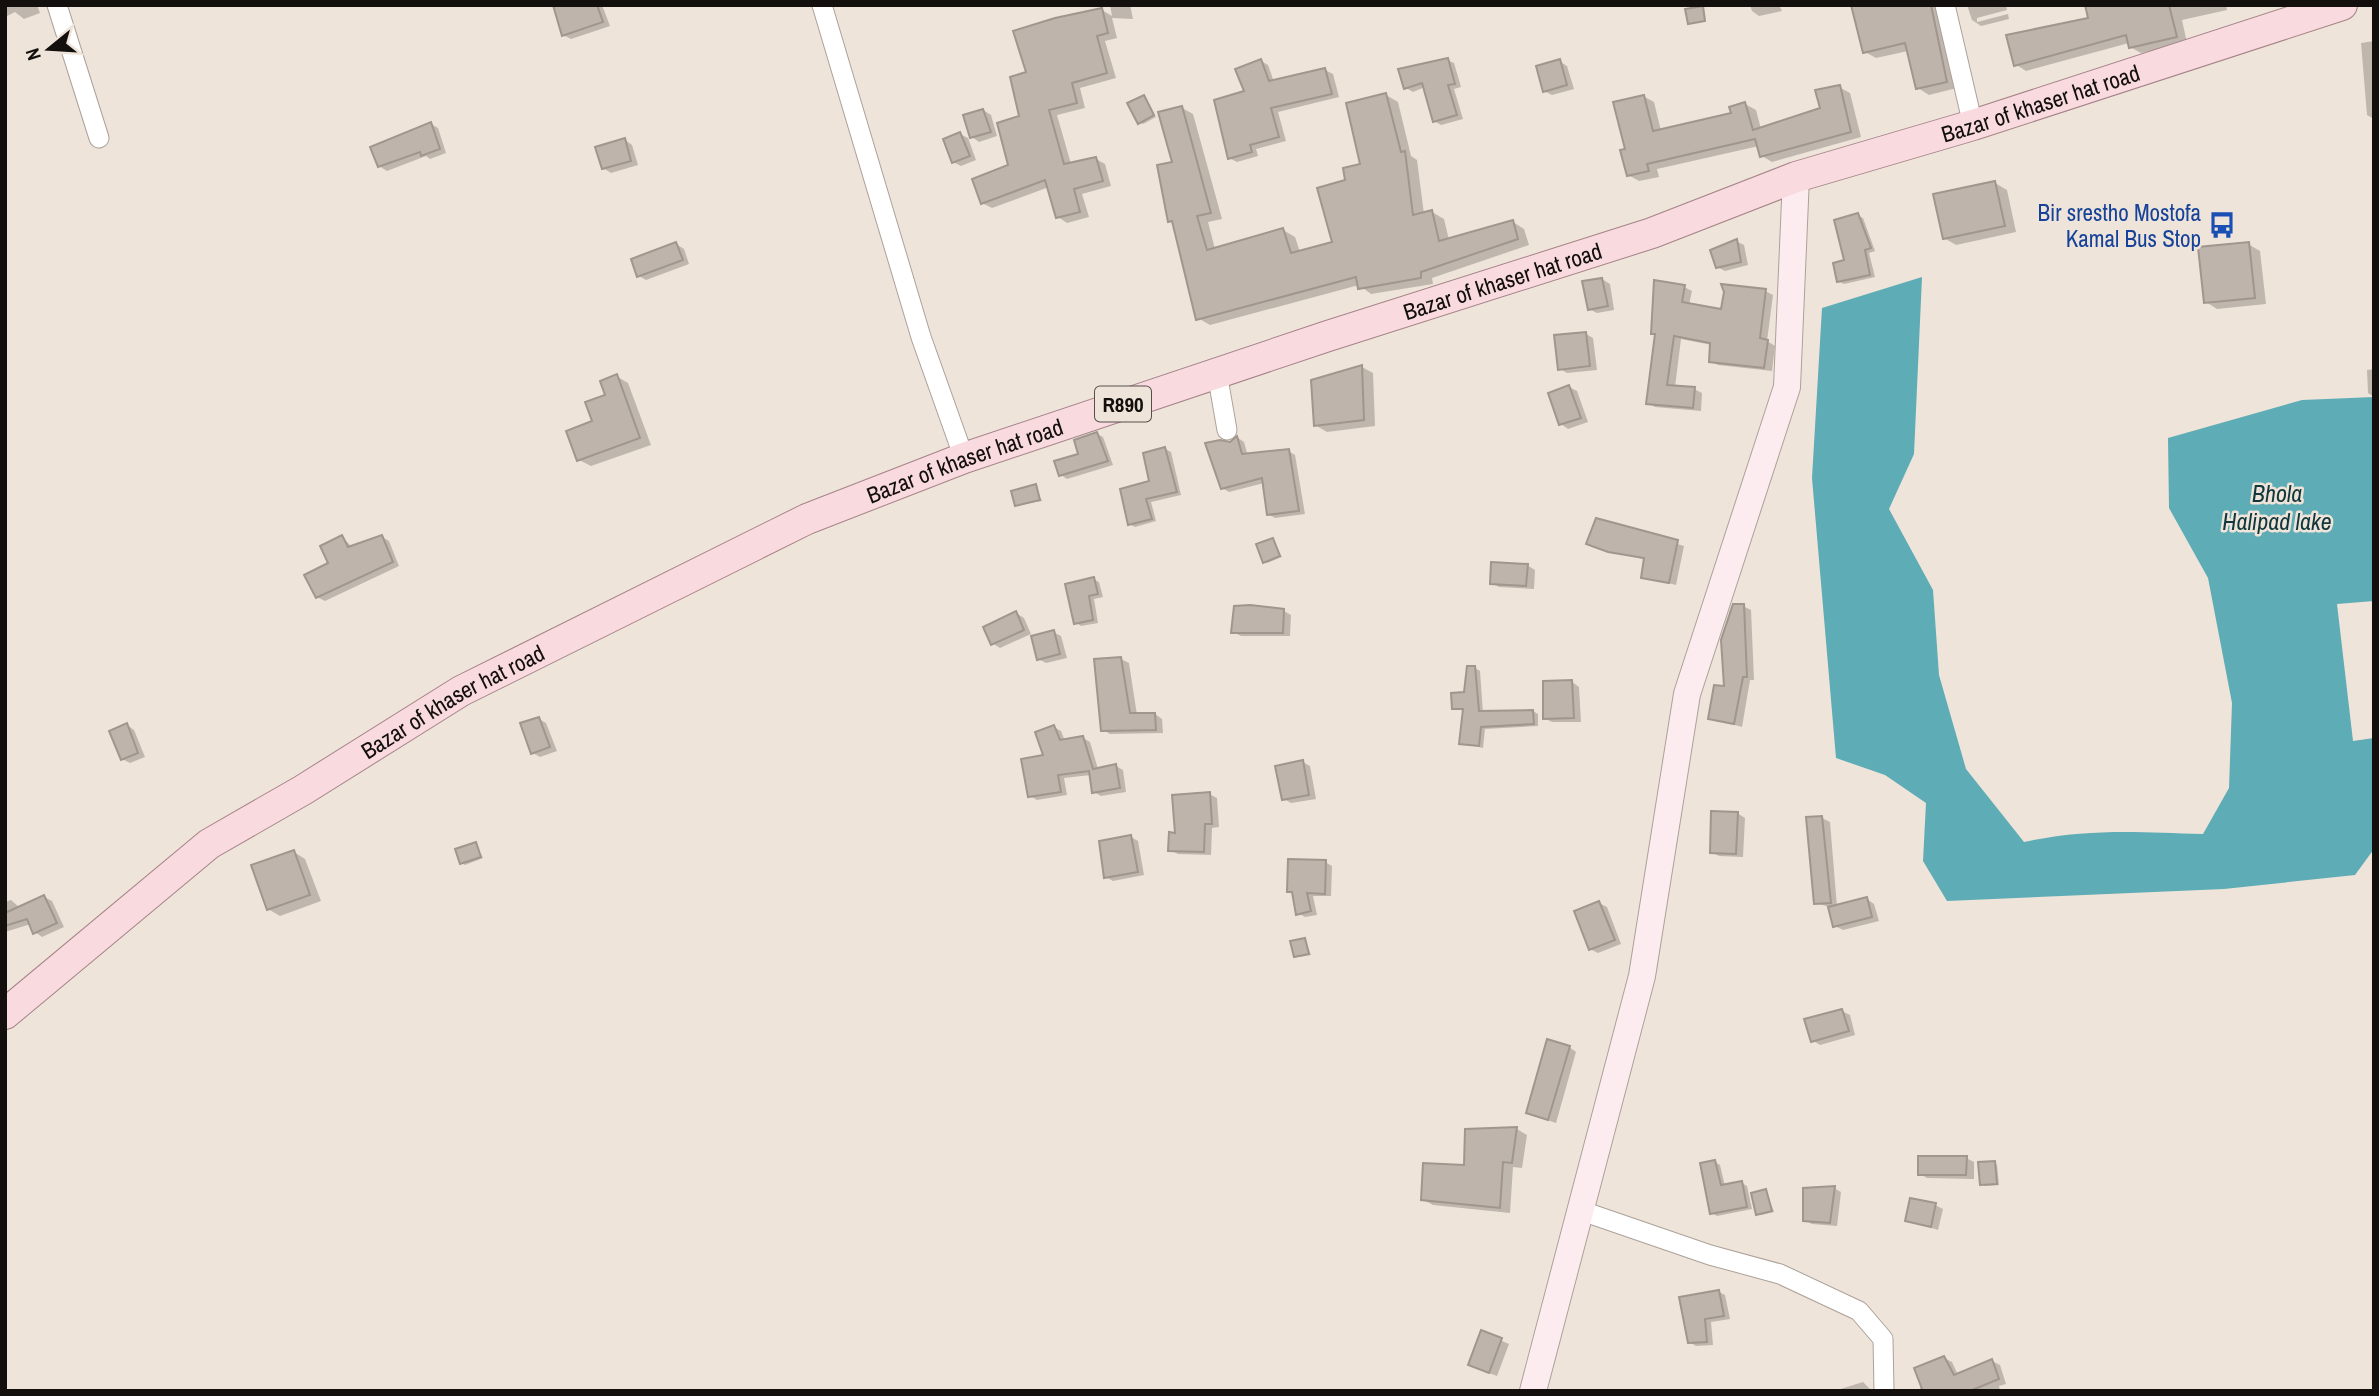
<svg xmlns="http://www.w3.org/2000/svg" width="2379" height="1396" font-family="'Archivo Narrow',sans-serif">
<rect width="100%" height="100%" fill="#efe4da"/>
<path fill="#5eacb5" d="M1922 277 1914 454 1889 509 1933 590 1939 675 1966 769 2024 842C2088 828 2138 832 2203 834L2229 788 2232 703 2208 578 2169 508 2168 438 2302 400 2374 397V601L2337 604 2353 741 2374 738V849L2355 875 2224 889 1947 901 1923 861 1926 803 1885 775 1836 758 1812 478 1822 308Z"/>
<g fill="#0003">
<path d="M5 5H37L40 13 24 19 15 12 5 17Z"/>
<path d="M555 5H602L610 26 571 39 563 35Z"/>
<path d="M1110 5H1130L1133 19 1112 18 1117 38 1105 41 1116 78 1080 88 1085 108 1057 115 1071 164 1096 159 1105 164 1111 186 1082 194 1089 217 1067 223 1058 217 1049 187 992 208 982 203 1010 166 1028 73 1102 10 1112 16Z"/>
<path d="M1750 5H1779L1782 11 1759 16 1752 11Z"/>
<path d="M1854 5H1941L1957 88 1929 95 1918 88 1908 51 1876 58 1865 52Z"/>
<path d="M1967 5H2006L2007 10 1977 18V22L2008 14 2009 19 1981 26 1972 20Z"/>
<path d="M2086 5H2226L2227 10 2182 20 2187 43 2141 53 2130 47 2129 43 2026 71 2015 64 2090 19Z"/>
<path d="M2374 41V119L2367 115 2361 43Z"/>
<path d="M1447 60 1454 63 1461 87 1454 89 1463 119 1441 125 1434 121 1425 87 1413 92 1406 88 1400 70Z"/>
<path d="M1261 61 1268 65 1274 82 1325 70 1333 74 1339 97 1278 112 1286 141 1256 149 1258 156 1237 162 1229 158Z"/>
<path d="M1559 61 1567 66 1574 89 1552 95 1544 91Z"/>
<path d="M1839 87 1850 93 1861 137 1772 162 1762 156 1759 146 1657 169 1659 177 1639 181 1628 175 1627 150 1643 96 1654 102 1661 131 1733 115 1745 104 1756 110 1761 129 1822 109Z"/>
<path d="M1386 95 1398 102 1411 156 1417 160 1424 214 1432 212 1444 219 1449 240 1513 222 1524 229 1529 245 1432 278 1433 284 1371 294 1359 285 1210 325 1198 318 1175 224 1170 221 1182 108 1193 114 1222 219 1208 222 1215 249 1283 230 1295 237 1300 252 1334 243 1347 181 1362 165Z"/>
<path d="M1143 97 1156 117 1143 124 1139 122Z"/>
<path d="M983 110 991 115 997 136 979 142 972 137Z"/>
<path d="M431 124 438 128 446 153 430 159 426 156 387 171 379 166Z"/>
<path d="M960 134 968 138 976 160 961 166 953 162Z"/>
<path d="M625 140 632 145 638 165 611 173 603 168Z"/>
<path d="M1995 183 2007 190 2016 232 1956 245 1944 238Z"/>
<path d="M1857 215 1863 218 1875 251 1869 253 1875 277 1844 284 1838 281Z"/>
<path d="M1736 241 1744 245 1748 265 1725 271 1717 267Z"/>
<path d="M676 244 684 249 689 264 646 280 639 276Z"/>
<path d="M2248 244 2260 251 2266 304 2217 309 2206 302Z"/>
<path d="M1602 279 1610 284 1614 310 1597 313 1589 309Z"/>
<path d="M1684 287 1692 291 1689 305 1722 311 1765 291 1773 295 1767 341 1775 346 1772 371 1718 365 1710 361 1712 345 1681 339 1675 387 1694 389 1702 393 1701 411 1655 407 1648 403 1657 335 1653 333Z"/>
<path d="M1586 334 1593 338 1597 370 1567 373 1560 369Z"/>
<path d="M1362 367 1373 373 1375 426 1327 432 1315 425Z"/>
<path d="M2374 369V397L2368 393 2367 370Z"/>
<path d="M616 376 628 383 651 445 591 466 579 460Z"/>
<path d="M1569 387 1577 391 1588 422 1568 429 1561 424Z"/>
<path d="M1097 434 1103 437 1113 465 1067 479 1061 475Z"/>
<path d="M1238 438 1244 442 1248 456 1288 451 1295 455 1305 514 1275 518 1268 514 1264 483 1229 492 1222 488 1230 444Z"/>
<path d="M1165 449 1171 452 1181 495 1151 502 1156 521 1135 527 1129 524Z"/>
<path d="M1035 486 1042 501 1016 505Z"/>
<path d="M1597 520 1684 546 1676 585 1643 577 1646 560 1595 547Z"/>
<path d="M342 537 353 548 382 537 389 541 399 566 325 601 317 597Z"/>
<path d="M1272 540 1282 557 1267 563 1264 561Z"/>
<path d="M1527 565 1535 570 1534 589 1499 587 1492 583Z"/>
<path d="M1093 579 1099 582 1103 597 1094 599 1098 623 1081 626 1075 622Z"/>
<path d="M1743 606 1751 610 1754 680H1750L1742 727 1710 718 1725 689Z"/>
<path d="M1284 611 1291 615 1290 636H1241L1233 632Z"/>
<path d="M1016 613 1024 618 1031 634 1000 648 992 643Z"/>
<path d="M1053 632 1061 636 1067 658 1046 663 1038 659Z"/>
<path d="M1121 659 1129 663 1137 715 1155 714 1162 719 1163 733 1110 734 1103 730Z"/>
<path d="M1475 668 1480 671 1483 713 1533 711 1538 714V726L1485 729 1483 748 1461 743 1464 711 1454 708 1466 694Z"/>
<path d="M1572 682 1579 687 1581 722H1552L1544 718Z"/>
<path d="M539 719 546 723 557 751 540 757 533 753Z"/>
<path d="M127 725 134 730 145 757 130 763 122 759Z"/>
<path d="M1054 727 1061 731 1065 741 1083 738 1090 742 1098 769 1116 766 1123 770 1126 792 1101 796 1094 792 1091 775 1064 778 1067 795 1037 800 1030 796Z"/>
<path d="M1303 762 1310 766 1316 799 1291 803 1284 799Z"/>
<path d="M1209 794 1217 798 1219 827 1212 828 1211 855 1178 854 1170 850 1177 834Z"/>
<path d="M1737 813 1745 818 1743 857 1719 856 1711 852Z"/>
<path d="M1822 818 1830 822 1837 907 1867 899 1874 904 1879 921 1843 930 1835 926 1830 907 1815 903Z"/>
<path d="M1131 837 1138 841 1144 875 1113 881 1106 877Z"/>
<path d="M475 844 483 858 465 865 462 863Z"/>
<path d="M294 852 305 859 321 901 280 916 268 909Z"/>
<path d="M1325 862 1332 866 1331 896H1313L1317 915 1305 917 1298 913 1294 894 1289 891Z"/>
<path d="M44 897 52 901 64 927 42 937 35 932 31 924 5 932V902L11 900 20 908Z"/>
<path d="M1599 903 1607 907 1621 944 1598 953 1590 949Z"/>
<path d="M1305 940 1311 955 1299 957 1295 956Z"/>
<path d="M1842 1011 1850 1015 1855 1035 1820 1045 1812 1040Z"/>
<path d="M1569 1047 1576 1052 1556 1123 1535 1116 1528 1112Z"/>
<path d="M1517 1129 1527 1135 1522 1168 1513 1167 1510 1213 1433 1205 1422 1199 1465 1167 1466 1130Z"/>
<path d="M1966 1158 1974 1162V1179L1927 1178 1920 1174Z"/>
<path d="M1715 1162 1720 1165 1725 1186 1742 1183 1747 1186 1752 1209 1717 1216 1712 1213Z"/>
<path d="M1994 1163 1997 1165 1999 1185 1985 1186 1982 1184Z"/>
<path d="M1834 1188 1841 1192 1837 1226 1812 1224 1805 1220Z"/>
<path d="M1766 1191 1774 1212 1761 1215 1758 1214Z"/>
<path d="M1935 1205 1943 1209 1938 1230 1907 1220Z"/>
<path d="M1719 1292 1725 1295 1730 1319 1711 1322 1713 1345 1696 1346 1689 1342Z"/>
<path d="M1482 1332 1509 1344 1497 1376 1478 1369Z"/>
<path d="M1944 1358 1952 1362 1958 1375 1992 1361 2000 1365 2006 1384 1999 1386 2000 1391H1925Z"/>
<path d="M1863 1382 1872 1391H1834Z"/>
</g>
<g fill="#bfb4ac" stroke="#a0968d" stroke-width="2">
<path d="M553 5H597L603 22 562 36Z"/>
<path d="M1851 5H1931L1947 82 1916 89 1905 43 1863 53Z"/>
<path d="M2085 5H2169L2177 37 2129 48 2126 35 2014 66 2006 35 2088 18Z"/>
<path d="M1703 6 1705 21 1688 24 1685 9Z"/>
<path d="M1102 8 1108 33 1097 36 1107 73 1072 83 1077 103 1049 110 1064 164 1096 157 1103 181 1074 189 1080 212 1056 218 1045 180 981 204 972 179 1008 165 997 123 1019 116 1010 77 1026 72 1013 31 1055 18Z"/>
<path d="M1448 58 1455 84 1448 85 1457 115 1433 122 1422 83 1404 89 1398 69Z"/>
<path d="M1261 59 1269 81 1325 68 1332 94 1271 108 1279 137 1250 145 1252 152 1228 159 1214 100 1244 91 1235 69Z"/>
<path d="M1560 59 1567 85 1543 92 1536 66Z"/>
<path d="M1840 85 1851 132 1760 157 1755 139 1647 164 1649 171 1627 176 1620 150 1625 149 1613 102 1644 95 1653 131 1731 113 1729 107 1745 102 1753 130 1820 108 1815 90Z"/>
<path d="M1386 93 1401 152 1405 151 1413 215 1432 210 1439 241 1513 220 1518 239 1421 272V278L1358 289 1356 277 1196 320 1172 221 1168 222 1157 165 1172 162 1158 112 1182 106 1211 213 1197 216 1207 250 1283 228 1291 253 1332 242 1317 188 1345 180 1343 168 1360 164 1346 103Z"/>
<path d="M1144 95 1154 115 1138 124 1127 103Z"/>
<path d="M983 109 991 132 970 138 963 115Z"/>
<path d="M431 122 440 149 421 156 420 152 378 167 370 147Z"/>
<path d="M960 132 970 156 952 163 943 139Z"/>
<path d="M625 138 631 161 602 169 595 147Z"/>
<path d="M1995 181 2005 226 1943 239 1933 194Z"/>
<path d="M1858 213 1871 248 1865 250 1870 275 1837 282 1833 263 1844 260 1834 220Z"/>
<path d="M1737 239 1741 262 1716 268 1710 250Z"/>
<path d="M676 242 683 260 637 277 631 259Z"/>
<path d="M2249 242 2255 298 2204 303 2198 247Z"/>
<path d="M1602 278 1608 306 1588 310 1582 281Z"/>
<path d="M1654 280 1685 285 1682 302 1721 309 1724 292 1721 284 1766 289 1760 338 1768 340 1764 368 1709 362 1710 343 1674 336 1667 385 1695 387 1693 408 1646 404 1655 334H1651Z"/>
<path d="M1586 332 1590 366 1558 370 1554 335Z"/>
<path d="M1362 365 1364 420 1314 426 1311 380Z"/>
<path d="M617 374 640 438 577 461 566 431 592 421 585 402 605 395 600 381Z"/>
<path d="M1569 385 1581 418 1559 425 1548 393Z"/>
<path d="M1097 432 1108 461 1059 476 1054 461 1078 454 1074 440Z"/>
<path d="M1237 436 1242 454 1289 449 1299 511 1267 515 1262 478 1221 489 1205 443 1220 440 1230 442Z"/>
<path d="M1165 447 1177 492 1146 499 1152 519 1128 525 1120 489 1149 481 1143 453Z"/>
<path d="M1036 484 1040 500 1015 506 1011 491Z"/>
<path d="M1596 518 1678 540 1669 583 1641 578 1644 558 1608 552 1586 544Z"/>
<path d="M342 535 348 547 382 535 393 562 316 598 304 575 328 563 320 546Z"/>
<path d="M1273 538 1280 556 1263 563 1256 544Z"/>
<path d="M1491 562 1528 564 1526 586 1490 584Z"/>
<path d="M1094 577 1098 594 1089 596 1093 620 1074 624 1065 584Z"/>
<path d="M1733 604H1744L1747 677H1743L1734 724 1708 719 1714 685 1724 686 1721 640Z"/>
<path d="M1250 605 1284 609 1283 633H1231L1234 606Z"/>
<path d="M1016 611 1024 630 991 645 983 627Z"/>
<path d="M1054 630 1060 654 1037 660 1031 636Z"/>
<path d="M1121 657 1130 713H1155L1156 730 1101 731 1094 659Z"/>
<path d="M1467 666H1475L1479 711 1533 710 1534 724 1481 727 1479 746 1459 744 1463 709H1452L1451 693 1464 692Z"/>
<path d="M1572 680 1574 718 1543 719V681Z"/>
<path d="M539 717 550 747 531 754 520 723Z"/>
<path d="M127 723 138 753 121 760 109 731Z"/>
<path d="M1054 725 1060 740 1083 736 1093 769 1116 764 1120 788 1092 793 1089 771 1058 775 1061 792 1028 797 1021 759 1043 755 1035 732Z"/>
<path d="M1303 760 1309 795 1282 800 1275 766Z"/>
<path d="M1210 792 1212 824H1205L1204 852 1168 851 1169 832 1175 833 1172 795Z"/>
<path d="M1711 811 1738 812 1736 854 1710 853Z"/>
<path d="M1822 816 1831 903 1814 904 1806 817Z"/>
<path d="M1131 835 1138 872 1104 878 1099 841Z"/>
<path d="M476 842 481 857 460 864 455 849Z"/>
<path d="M294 850 310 895 267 910 251 865Z"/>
<path d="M1288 859 1326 860 1325 894 1307 893 1311 911 1296 915 1292 892H1287Z"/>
<path d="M44 895 57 923 33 934 27 919 5 926V913Z"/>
<path d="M1867 897 1872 917 1833 927 1828 907Z"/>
<path d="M1599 901 1615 940 1589 950 1574 911Z"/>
<path d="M1305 938 1309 954 1294 957 1290 941Z"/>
<path d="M1842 1009 1849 1031 1811 1042 1804 1019Z"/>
<path d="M1547 1039 1570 1046 1548 1120 1526 1113Z"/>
<path d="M1517 1127 1512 1163 1503 1162 1500 1208 1421 1200 1423 1163 1464 1165 1465 1129Z"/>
<path d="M1918 1156H1967L1966 1175H1918Z"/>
<path d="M1715 1160 1721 1185 1742 1181 1747 1207 1710 1214 1700 1163Z"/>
<path d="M1995 1161 1997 1184 1980 1185 1978 1162Z"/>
<path d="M1835 1186 1830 1223 1803 1221V1188Z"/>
<path d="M1766 1189 1772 1211 1756 1215 1751 1193Z"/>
<path d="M1910 1198 1936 1203 1931 1227 1905 1221Z"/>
<path d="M1719 1290 1724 1316 1705 1319 1707 1342 1688 1343 1679 1297Z"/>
<path d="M1481 1330 1502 1338 1489 1373 1468 1365Z"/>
<path d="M1944 1356 1954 1375 1992 1359 1999 1379 1970 1391H1918L1922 1389 1914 1368Z"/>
</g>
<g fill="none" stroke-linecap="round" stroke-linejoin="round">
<defs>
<g id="minor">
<path d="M57 5 99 138"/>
<path d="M822 5 921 337 964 458"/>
<path d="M1945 5 1973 125"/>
<path d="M1217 373 1227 430"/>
<path d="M1582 1211 1710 1255 1780 1274 1859 1311 1883 1339 1884 1391"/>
</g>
<path id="secondary" d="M1533 1391 1642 976 1687 694 1787 387 1796 177"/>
<g id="primary">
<path id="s1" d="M5 1014 209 844 303 790 461 691 807 519 964 458 1328 336 1652 233 1796 177 1973 125 2342 5"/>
</g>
</defs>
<use href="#minor" stroke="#aca199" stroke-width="21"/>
<use href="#secondary" stroke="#aca199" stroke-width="28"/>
<use href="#primary" stroke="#a58388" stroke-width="32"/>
<use href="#minor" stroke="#fff" stroke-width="19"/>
<use href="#secondary" stroke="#fcecef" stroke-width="26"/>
<use href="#primary" stroke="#f8dadf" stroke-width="30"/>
</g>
<defs>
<symbol id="bus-bare" viewBox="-9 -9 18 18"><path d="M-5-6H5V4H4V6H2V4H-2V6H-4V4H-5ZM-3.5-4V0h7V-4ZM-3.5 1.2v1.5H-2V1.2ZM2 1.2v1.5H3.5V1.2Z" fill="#1a4fb4" stroke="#efe4da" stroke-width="2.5" paint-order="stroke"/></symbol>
</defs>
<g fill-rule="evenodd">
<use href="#bus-bare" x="2203" y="206" width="38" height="38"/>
</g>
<g text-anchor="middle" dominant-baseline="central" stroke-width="5" stroke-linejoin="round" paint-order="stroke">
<rect fill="#efe4da" stroke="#544f4a" stroke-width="2" x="1095" y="386.5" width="56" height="35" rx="5"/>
<g font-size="21" font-weight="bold" fill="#120f0c">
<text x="1123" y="404">R890</text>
</g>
<g font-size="23" fill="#120f0c" stroke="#efe4da">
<text stroke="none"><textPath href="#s1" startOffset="2249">Bazar of khaser hat road</textPath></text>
<text stroke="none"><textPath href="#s1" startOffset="1682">Bazar of khaser hat road</textPath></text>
<text stroke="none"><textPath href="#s1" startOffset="1115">Bazar of khaser hat road</textPath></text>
<text stroke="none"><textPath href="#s1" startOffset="548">Bazar of khaser hat road</textPath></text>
</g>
<g font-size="23" fill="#164399" stroke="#efe4da" text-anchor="end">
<text x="2201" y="212">Bir srestho Mostofa<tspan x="2201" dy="26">Kamal Bus Stop</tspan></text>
</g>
<g font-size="24" font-style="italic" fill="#10373b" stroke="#efe4da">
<text x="2277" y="493">Bhola<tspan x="2277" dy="28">Halipad lake</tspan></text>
</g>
</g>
<rect width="2379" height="1396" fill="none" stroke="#120f0c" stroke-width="14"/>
<g transform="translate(49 49) rotate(252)" stroke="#efe4da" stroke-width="5" paint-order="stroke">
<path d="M0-5L12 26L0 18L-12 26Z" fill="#120f0c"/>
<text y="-10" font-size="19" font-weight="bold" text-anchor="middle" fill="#120f0c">N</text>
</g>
</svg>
